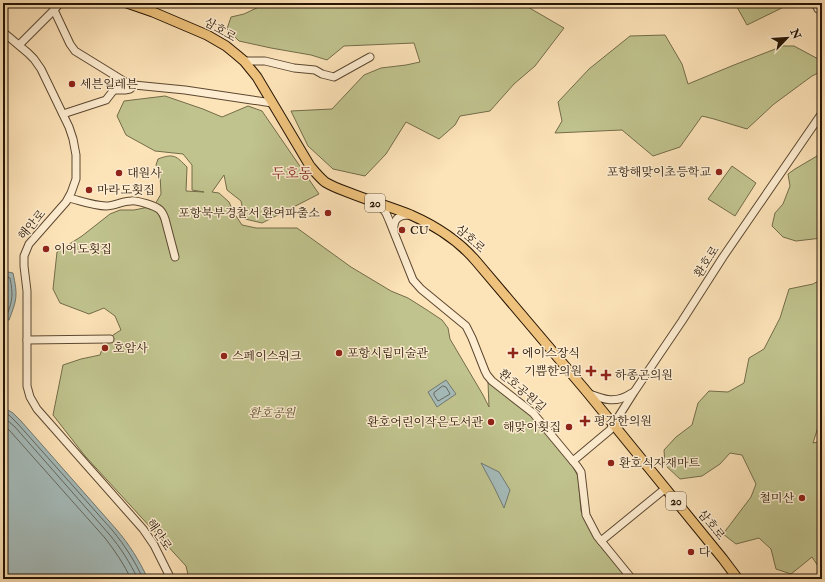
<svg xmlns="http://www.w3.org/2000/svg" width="825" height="582" font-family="'IM FELL Double Pica','Noto Serif KR',serif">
<rect width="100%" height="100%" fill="#fde3b8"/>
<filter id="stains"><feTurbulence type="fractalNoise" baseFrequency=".005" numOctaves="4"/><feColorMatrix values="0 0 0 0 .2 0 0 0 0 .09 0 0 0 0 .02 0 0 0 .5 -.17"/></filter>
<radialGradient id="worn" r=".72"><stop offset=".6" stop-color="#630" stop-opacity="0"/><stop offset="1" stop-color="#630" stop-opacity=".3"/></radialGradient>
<g fill="#c0c38e" stroke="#736c49">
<path d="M267 3H521L564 28 535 66 514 84 490 111 460 116 455 125 439 139 406 122 386 154 365 176 333 169 308 146 291 111 332 109 364 75 381 68 406 65 420 62 414 43 344 46 327 60 311 55 271 48 239 41 227 29 231 17 244 14Z"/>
<path d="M746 3H792L747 25 737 7Z"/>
<path d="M665 35 682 64 688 84 734 65 783 46H794L822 61V71L812 76 774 104 747 129 714 119 702 116 680 147 653 156 622 130 555 133 562 121 558 102 589 69 630 36Z"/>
<path d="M165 96 203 109 222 117 248 106 262 111 319 194 262 223 245 219 241 201 227 190 224 175 212 192 219 193 229 202 234 213 242 225 256 228H297L351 267 391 291 408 298 427 310 442 320 448 328 450 339 483 395 489 407 488 382 534 418 567 457 578 476 581 511 596 538 629 579H189L186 566 85 456 53 415 63 365 81 359 100 355C105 340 108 338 121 330L115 316 104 308 89 314 60 303 53 289 57 252 82 236 110 214 120 210H134L154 206 161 194 160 174 156 165 158 159C174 153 176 156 187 167L186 191 204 192 192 190V165L183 154 155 151 126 135 117 116 124 101Z"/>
<path d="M822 142V238L796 241 783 237 772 226 775 213 783 204 790 186 788 174 795 169 817 156Z"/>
<path d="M732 166 756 183 735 216 708 199Z"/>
<path d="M822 279V419L819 424 813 443 822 441V579H817L818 566 812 557 801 566 791 574 776 569 771 549 759 538 736 544 723 534 751 497 756 484 742 455 730 453 720 464 702 476 680 479 665 465 664 450 676 437 692 425 698 403 709 391 728 392 744 383 749 358 764 349 780 318 789 289 813 284Z"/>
</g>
<g fill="#a5bbba" stroke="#727971">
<path d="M3 271 13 273C18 296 17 299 9 320H3Z"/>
<path d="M446 380 456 394 437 407 428 392Z"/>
<path d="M3 407 13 413 21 421 116 529C129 544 139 560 148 579H3Z"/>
<path d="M481 463 499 472 510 490 504 508 494 487Z"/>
</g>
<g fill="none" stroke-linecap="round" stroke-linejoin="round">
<g stroke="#66685f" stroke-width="1">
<path d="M3 275 10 278C13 294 13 299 7 315L3 316"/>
<path d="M443 386 446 387 449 392 450 394 440 400 438 401 434 395V393Z"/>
<path d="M3 411 10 416 18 424 113 531C125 546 135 561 143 579"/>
<path d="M3 417 7 420 15 427 109 534C121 548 130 563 138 579"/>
<path d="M3 424 10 431 105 538C115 551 124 564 131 579"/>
</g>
<defs>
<g id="minor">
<path d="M815 3 818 9 822 11"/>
<path d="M54 10 70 44 75 51 127 83 134 85 185 90 272 103"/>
<path d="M3 32 28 53 34 59 41 69 69 127 73 139 76 155V179L71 193 66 202 29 244 24 256V266L27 291V386L30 397 37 409 143 529 154 545 171 579"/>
<path d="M19 45 54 10 60 3"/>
<path d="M244 61H265L294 68 315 70 322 74 334 77 370 57"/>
<path d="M63 114 106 100 113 91 116 90H125L130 89 134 85"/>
<path d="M69 198C81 201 94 206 106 206 115 206 122 201 131 201 137 200 156 206 160 210 163 213 164 216 165 219L175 257"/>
<path d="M378 203 386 213 389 220 413 280 421 289 466 326 472 338 485 371 487 375 492 381 533 413 577 466 581 472 586 515 597 536 632 579"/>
<path d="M394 230C393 219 399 215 409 215"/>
<path d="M27 340 110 339"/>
<path d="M587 393C604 400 616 404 632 393"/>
<path d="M573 461 610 430 634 392 682 321 723 257 822 113"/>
<path d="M601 541 666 488"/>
</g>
<path id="major" d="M127 3 153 12 207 35 226 46 237 55 244 61 257 77 310 166C315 172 319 177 325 182 333 187 342 190 350 193 370 201 391 207 411 215 436 226 459 241 476 261L587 392 723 559 738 579"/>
</defs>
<use href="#minor" stroke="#5c4831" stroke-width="9"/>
<use href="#major" stroke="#261504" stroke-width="11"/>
<use href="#minor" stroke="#feedd1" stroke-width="7"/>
<use href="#major" stroke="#eec27c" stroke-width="9"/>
</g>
<g fill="#8f2418" stroke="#feedd1" stroke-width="1.5">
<circle cx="72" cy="84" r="4"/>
<circle cx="719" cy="172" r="4"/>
<circle cx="119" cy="173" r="4"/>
<circle cx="89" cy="190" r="4"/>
<circle cx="328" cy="213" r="4"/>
<circle cx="402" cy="230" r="4"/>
<circle cx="46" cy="249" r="4"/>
<circle cx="105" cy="348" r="4"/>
<circle cx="339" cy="353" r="4"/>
<path d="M511 347h4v4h4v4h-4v4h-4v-4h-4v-4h4z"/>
<circle cx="224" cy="356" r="4"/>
<path d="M589 365h4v4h4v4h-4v4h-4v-4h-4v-4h4z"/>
<path d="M604 369h4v4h4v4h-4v4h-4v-4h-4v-4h4z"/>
<path d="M583 415h4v4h4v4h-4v4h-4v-4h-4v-4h4z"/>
<circle cx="491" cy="422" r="4"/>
<circle cx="569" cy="427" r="4"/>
<circle cx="611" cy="463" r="4"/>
<circle cx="802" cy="498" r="4"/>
<circle cx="691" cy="552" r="4"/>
</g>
<g text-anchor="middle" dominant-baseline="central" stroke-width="3" stroke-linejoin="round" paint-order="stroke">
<g fill="#feedd1" stroke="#675642" stroke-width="1">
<rect x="365" y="194" width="20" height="18" rx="3"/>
<rect x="666" y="492" width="20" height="18" rx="3"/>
</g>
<g font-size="11" font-weight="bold" fill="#261504">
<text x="375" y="203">20</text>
<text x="676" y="501">20</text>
</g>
<g font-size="12" fill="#261504" stroke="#feedd1">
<text transform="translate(220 30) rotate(30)">삼호로</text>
<text transform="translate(32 225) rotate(-50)">해안로</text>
<text transform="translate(470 239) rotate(42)">삼호로</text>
<text transform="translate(707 262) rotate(-57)">환호로</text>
<text transform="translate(522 391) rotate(41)">환호공원길</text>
<text transform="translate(711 525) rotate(51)">삼호로</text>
<text transform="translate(159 535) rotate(56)">해안로</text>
</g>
<g font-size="12" fill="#261504" stroke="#feedd1" text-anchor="start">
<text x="80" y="84">세븐일레븐</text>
<text x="711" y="172" text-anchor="end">포항해맞이초등학교</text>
<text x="127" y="173">대원사</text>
<text x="97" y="190">마라도횟집</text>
<text x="320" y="213" text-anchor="end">포항북부경찰서 환여파출소</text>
<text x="410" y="230">CU</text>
<text x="54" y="249">이어도횟집</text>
<text x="113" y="348">호암사</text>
<text x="347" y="353">포항시립미술관</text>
<text x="522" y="353">에이스장식</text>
<text x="232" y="356">스페이스워크</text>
<text x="582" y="371" text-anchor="end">기쁨한의원</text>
<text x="615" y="375">하종곤의원</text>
<text x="594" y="421">평강한의원</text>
<text x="483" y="422" text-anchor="end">환호어린이작은도서관</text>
<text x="561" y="427" text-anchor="end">해맞이횟집</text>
<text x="619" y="463">환호식자재마트</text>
<text x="794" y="498" text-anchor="end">철미산</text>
<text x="699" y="552">다</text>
</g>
<g font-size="12" font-style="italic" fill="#5c5234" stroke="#feedd1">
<text x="272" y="413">환호공원</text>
</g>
<g font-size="14" fill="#7a1f14" stroke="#feedd1">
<text x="292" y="173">두호동</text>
</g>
</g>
<rect width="825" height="582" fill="none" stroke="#fde3b8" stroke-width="16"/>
<rect x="4" y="4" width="817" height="574" fill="none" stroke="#261504" stroke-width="2"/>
<rect x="8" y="8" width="809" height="566" fill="none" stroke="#261504"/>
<g transform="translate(787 38) rotate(65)" stroke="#feedd1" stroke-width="3" paint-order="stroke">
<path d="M0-3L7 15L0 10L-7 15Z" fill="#261504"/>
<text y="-6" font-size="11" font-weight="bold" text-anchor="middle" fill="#261504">N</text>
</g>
<rect width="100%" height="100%" filter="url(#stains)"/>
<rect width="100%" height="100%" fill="url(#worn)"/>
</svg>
